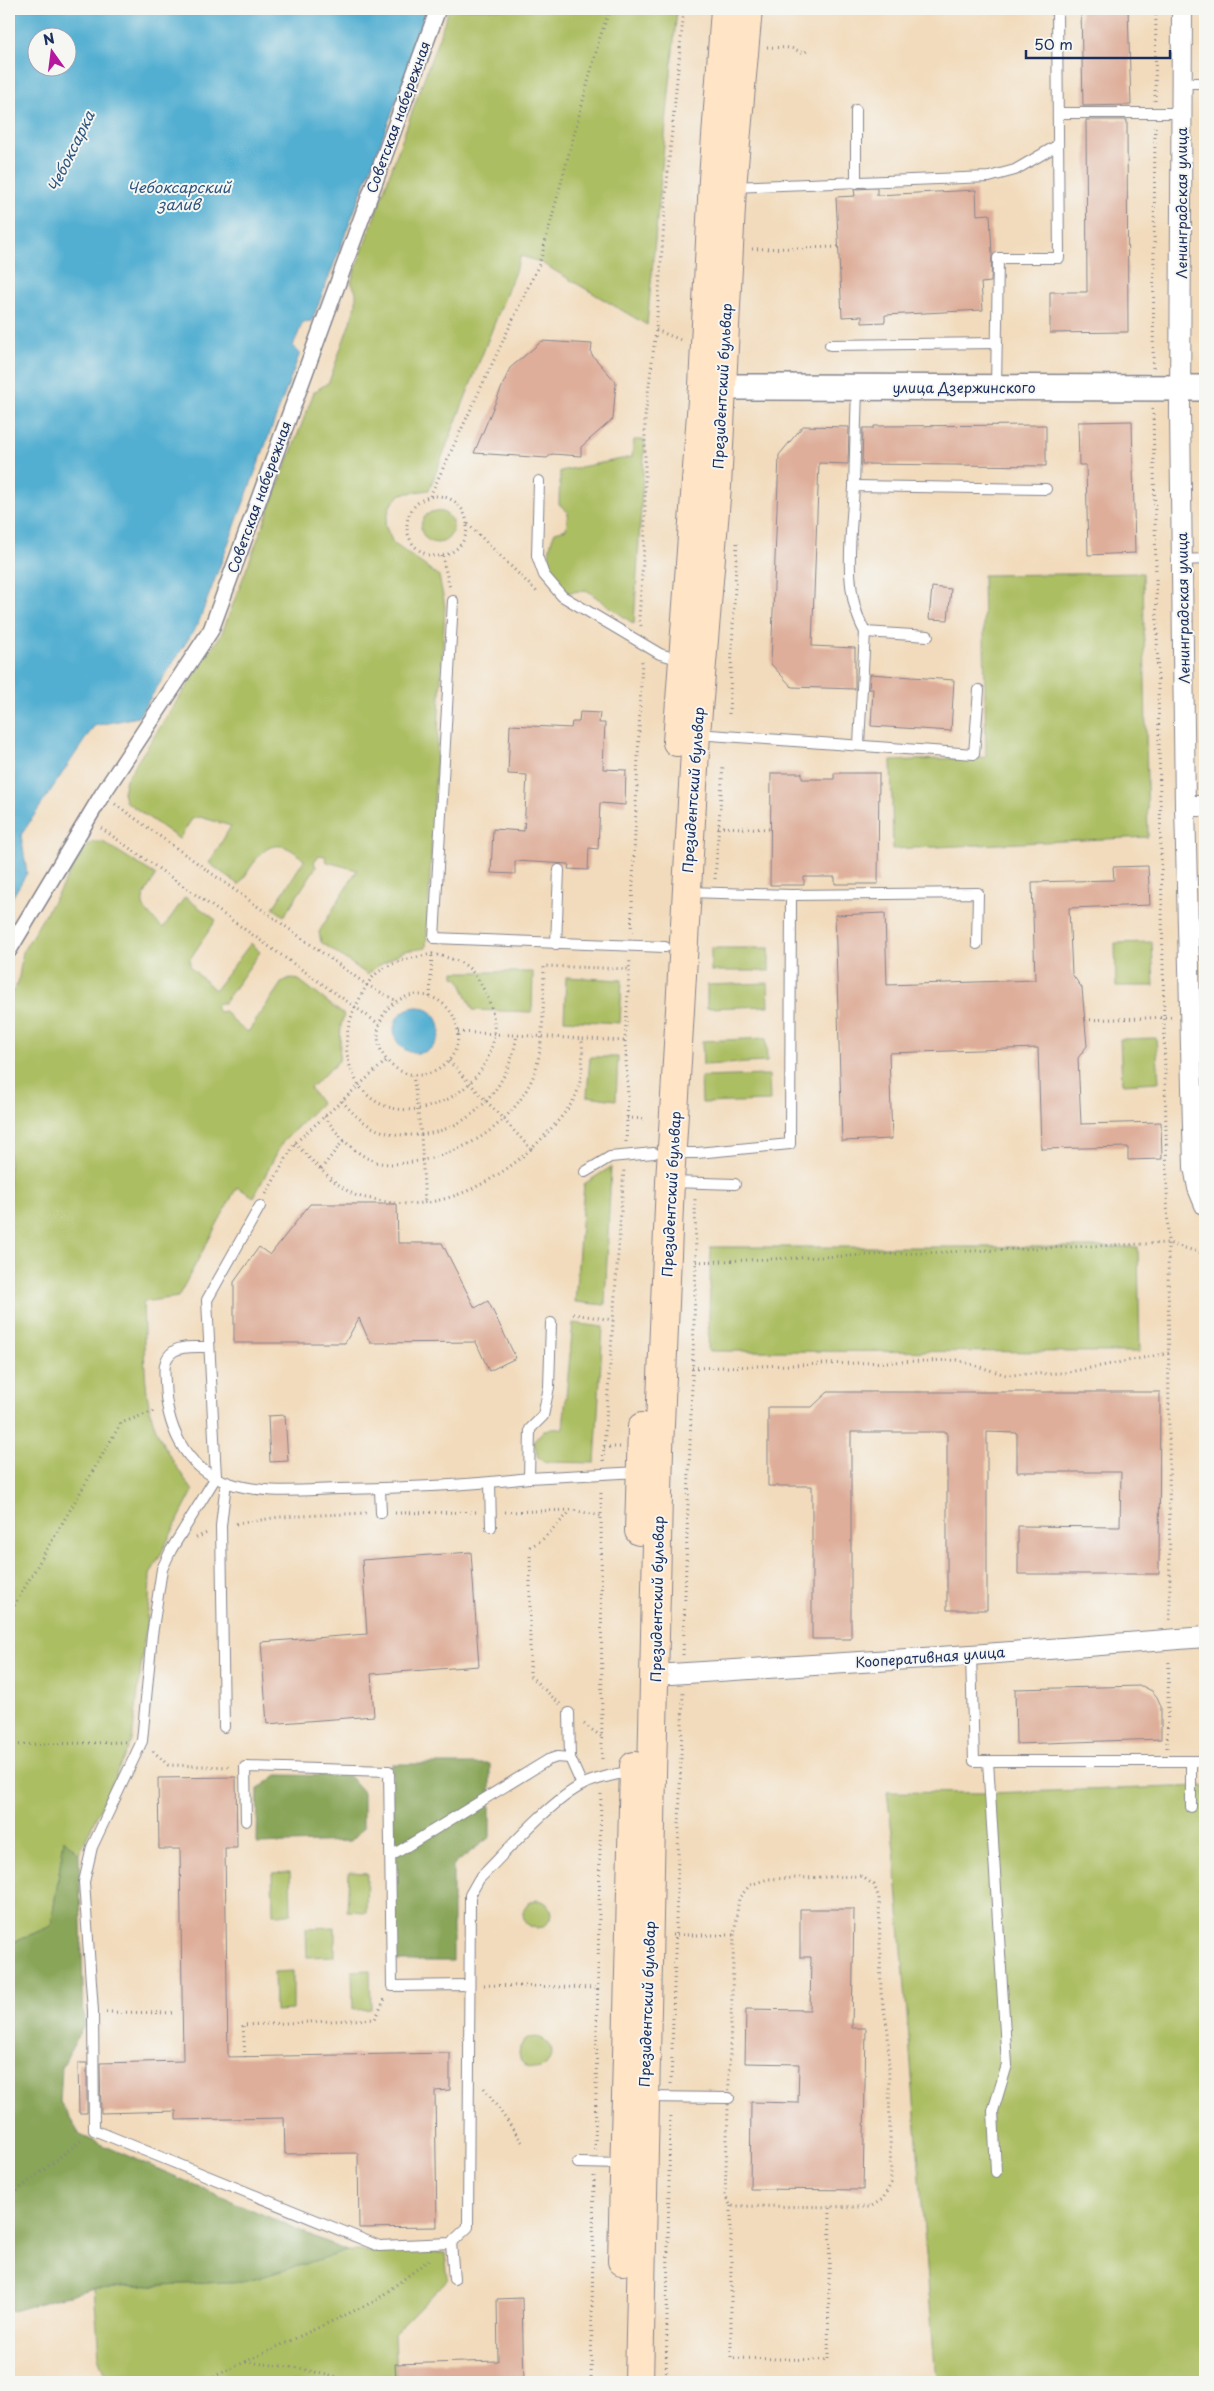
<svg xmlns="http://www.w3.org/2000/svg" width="1214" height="2391" font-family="'Playpen Sans',sans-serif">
<rect width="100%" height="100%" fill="#f6f6f2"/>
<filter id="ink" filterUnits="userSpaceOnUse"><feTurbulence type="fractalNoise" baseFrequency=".02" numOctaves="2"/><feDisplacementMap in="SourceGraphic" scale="10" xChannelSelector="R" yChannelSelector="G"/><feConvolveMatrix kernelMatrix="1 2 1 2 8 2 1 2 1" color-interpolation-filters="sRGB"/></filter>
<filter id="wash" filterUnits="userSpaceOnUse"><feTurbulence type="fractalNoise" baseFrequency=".0096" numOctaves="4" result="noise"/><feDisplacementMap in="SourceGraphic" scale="20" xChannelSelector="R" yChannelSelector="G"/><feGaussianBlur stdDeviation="1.12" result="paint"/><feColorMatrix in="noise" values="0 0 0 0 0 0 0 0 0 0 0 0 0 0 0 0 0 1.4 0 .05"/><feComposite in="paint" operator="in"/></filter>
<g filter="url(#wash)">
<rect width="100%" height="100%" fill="#f2dbbc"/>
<g fill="#acbe62" stroke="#647660">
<path d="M449 9H677L647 325 540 262 521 256 429 490 401 494 390 506 385 525 393 543 439 576 445 606 426 948 404 951 375 968 368 975 321 942 319 932 357 870 327 862 325 856 319 855 314 862 316 867 284 916 273 908 304 860C269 827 258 858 239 885L209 863 231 826 200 817 192 819 179 839 125 801 123 792 126 779 222 633 314 392 329 382 356 305V292L351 282Z"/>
<path d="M634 440H645L634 624 586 590 567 593C552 573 543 557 555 532L566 529 568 512 559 504 560 471 632 457Z"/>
<circle cx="437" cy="527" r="16"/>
<path d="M1143 573 1148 837 893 849 891 761 986 757 983 575Z"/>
<path d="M93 842H103L156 875C137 906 138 903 163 928L185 897 216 920 190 959V967L215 990 251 943 260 952 224 1003H219L215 1007 219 1012 225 1011 237 1025 248 1032 282 982 290 978 299 980 344 1015 341 1025 339 1061 310 1088 321 1103 282 1143 254 1197 237 1187 178 1297 143 1302C145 1337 142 1388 153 1421 162 1447 178 1469 193 1491L150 1575 149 1602 132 1740 79 1854 64 1840 51 1926 9 1944V997L18 983 23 951 85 848Z"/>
<path d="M1152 942 1154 986H1116L1115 943Z"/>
<rect x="711" y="948" width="58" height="23"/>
<path d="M454 972H533L532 1012 473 1010 459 979 454 977Z"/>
<path d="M566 977 622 980 620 1023 564 1020Z"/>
<path d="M768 983 769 1006 707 1008V985Z"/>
<path d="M766 1038 767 1062 703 1065 702 1041Z"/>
<path d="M1156 1038 1159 1082 1122 1084 1120 1039Z"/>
<path d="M590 1057H618L616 1100 587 1096Z"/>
<path d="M769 1075 770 1101 702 1103 701 1077Z"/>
<path d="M611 1167 605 1305 575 1302 584 1184Z"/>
<path d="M711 1247H1138L1140 1352 708 1351Z"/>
<path d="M573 1323 603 1327 595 1463 545 1462 538 1458 534 1441 544 1430 563 1428Z"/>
<path d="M1205 1786V2382H936L894 1849 887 1792 989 1793Z"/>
<path d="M290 1872 291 1914H273L272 1873Z"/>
<path d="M349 1872 367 1873 366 1912 347 1911Z"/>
<circle cx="537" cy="1914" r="14"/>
<path d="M335 1927V1956L307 1957 306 1928Z"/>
<path d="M370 1970 371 2009 353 2010 352 1971Z"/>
<path d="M293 1971V2010L275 2011 274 1972Z"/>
<circle cx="535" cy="2053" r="16"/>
<path d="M347 2251 445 2253 448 2279 394 2334 396 2382H108L99 2357 94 2288 248 2281Z"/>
</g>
<g fill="#89a558" stroke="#526a5b">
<path d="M392 1764H490V1837L453 1865V1961H392Z"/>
<path d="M277 1775 349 1776 363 1792V1828L351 1841 257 1844 258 1789Z"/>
<path d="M64 1839 79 1854 84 2025 62 2067 60 2102 80 2135 347 2251 248 2281 94 2288 9 2312V1944L51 1926Z"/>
</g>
<g fill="#53afd1" stroke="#376f98" fill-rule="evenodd">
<path d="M9 9H432L312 321 303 322 293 346 300 353 198 624 138 717 94 726 21 835 27 873 9 903ZM38 38H68V68H38Z"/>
<circle cx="417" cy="1030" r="23"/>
</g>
<g id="blocks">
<g fill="#deae9a">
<path d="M1081 9H1128L1131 105 1083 106Z"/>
<path d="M1086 120H1127L1128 332 1050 333V292H1087Z"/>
<path d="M877 188V195L976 190 977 215 990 214 992 254 991 282 981 283 983 310 885 315V322L862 323V316L842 317 836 197 855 196 854 189Z"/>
<path d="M542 341 592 344 591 354 616 382 613 419 581 447V456L552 454 547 458 474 453 510 368Z"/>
<path d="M1132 421 1135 553 1088 555 1086 465H1079L1078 422Z"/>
<path d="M1046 425V466L862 464 863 428H874V426Z"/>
<path d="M803 426 849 427 848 464 819 463 812 646 855 648V689L792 687 771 664 779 455Z"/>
<path d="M932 587 951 589 948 620 929 619Z"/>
<path d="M870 674 954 680 951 731 871 726 873 689H869Z"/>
<path d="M580 712 600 713 599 723H605L603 769 626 770 625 805 600 803 598 849 589 848 588 870 568 869 569 864 515 861V874L491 873 493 829 524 831 527 775 508 774 510 725 571 728 572 722H579Z"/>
<path d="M771 773H802V779H834V773H879L878 884H835V877H804V885H770Z"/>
<path d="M1148 866 1150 905 1069 908 1072 974 1082 988 1087 1046 1078 1058 1081 1124 1161 1122 1162 1159 1128 1160V1147L1041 1149 1038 1048 889 1053 892 1139 842 1141 835 915 885 913 887 985 1035 980 1032 882 1114 880 1113 867Z"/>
<path d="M310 1204H397L398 1243H442L475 1308 488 1301 516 1358 489 1371 476 1342 370 1343 359 1318 345 1343H234V1282L259 1247 270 1255Z"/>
<path d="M828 1392H1160L1159 1574H1018V1526L1120 1527 1121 1472H1017V1433L987 1432V1610H947V1432H851V1639H812V1486H768V1407H812Z"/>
<path d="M285 1415 288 1461 270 1462 268 1416Z"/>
<path d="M471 1552 479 1666 371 1674 374 1716 267 1724 261 1642 367 1634 362 1560Z"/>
<path d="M1142 1686 1152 1691 1157 1697 1161 1706V1739L1016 1744 1015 1689Z"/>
<path d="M236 1777 237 1848H225L228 2057 450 2053V2090L435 2091 437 2227 359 2228 358 2153 285 2154 284 2118 176 2120V2111L101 2113 100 2063 183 2061 180 1849H159L158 1778Z"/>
<path d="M800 1909H854L852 2028H866L863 2190 750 2189 751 2102 798 2103 799 2064 745 2063 746 2009 810 2010 811 1957H800Z"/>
<path d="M78 2063H87V2113H79Z"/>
<path d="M522 2298 524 2382H396L395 2364 498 2361 497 2299Z"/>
</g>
</g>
</g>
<g filter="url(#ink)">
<use href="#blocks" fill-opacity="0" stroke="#86858d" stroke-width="1"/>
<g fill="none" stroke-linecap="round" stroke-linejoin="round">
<defs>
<g id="service">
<path d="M1182 83H1205"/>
<path d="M1058 113H1182"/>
<path d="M856 183V110"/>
<path d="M733 187 989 177 1015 170 1058 145"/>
<path d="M830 345 997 343"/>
<path d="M996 388 998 258H1059L1057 9"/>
<path d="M539 481 537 556 544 575 562 596 660 654 681 660"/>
<path d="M854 486 857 388"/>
<path d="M1182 560 1205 559"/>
<path d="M453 601 434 938 665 947"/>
<path d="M865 632 928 636"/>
<path d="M696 734 974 754 979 690"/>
<path d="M859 744 865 632C841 589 852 533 854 486L1046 489"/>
<path d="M791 895 978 893 977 944"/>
<path d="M556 944 559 870"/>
<path d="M673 1153H697L790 1144 791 895 688 892"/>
<path d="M585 1172 610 1157 654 1153"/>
<path d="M671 1182 735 1184"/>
<path d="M260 1206 207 1300 216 1477 171 1550 162 1569 152 1635 142 1741 92 1847 84 1882 93 2011 94 2130 379 2246 451 2243 468 2227 470 1895 479 1879C506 1852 551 1800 584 1784 600 1777 616 1774 633 1771"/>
<path d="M551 1323 549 1387 543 1416 530 1429 529 1478 639 1472"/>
<path d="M204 1347C194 1347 182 1346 174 1351 163 1358 164 1370 165 1382 166 1424 183 1467 226 1482 262 1495 302 1490 339 1489 403 1488 466 1486 529 1478"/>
<path d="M490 1483 491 1527"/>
<path d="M380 1489 381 1513"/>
<path d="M971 1655 974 1761H1205"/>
<path d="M569 1713 570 1758 582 1785"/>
<path d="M224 1727 221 1526 226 1482"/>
<path d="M988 1761 1007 2065 993 2111 996 2172"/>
<path d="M1191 1807V1761"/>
<path d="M246 1821 245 1767 389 1771 392 1986 469 1985"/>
<path d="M391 1856 548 1760 557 1757 570 1758"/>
<path d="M645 2097 729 2098"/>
<path d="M578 2163 624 2164"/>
<path d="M451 2243 454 2279"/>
</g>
<path id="pedestrian" d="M9 950 102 795 211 630 438 9"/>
<g id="minor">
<path d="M1182 9 1180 413 1185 806 1194 1167 1198 1188 1205 1205"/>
<path d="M1185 806H1205"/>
<path d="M655 1675 971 1655 1205 1637"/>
</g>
<path id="tertiary" d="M722 387 1205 388"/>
<g id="secondary">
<path d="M677 742 703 386 713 179 725 9"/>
<path d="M639 1531 642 1427"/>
<path d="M622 2261 634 1766"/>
<path d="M639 2382 659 1449 670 1182 696 734 717 486 732 187 748 9"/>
</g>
</defs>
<use href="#service" stroke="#86858d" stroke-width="12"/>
<use href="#pedestrian" stroke="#86858d" stroke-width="18"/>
<use href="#minor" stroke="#86858d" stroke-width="22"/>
<use href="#tertiary" stroke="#86858d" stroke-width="28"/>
<use href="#secondary" stroke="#86858d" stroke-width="30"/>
<g stroke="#86858d" stroke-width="3" stroke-dasharray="1 4" stroke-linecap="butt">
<path d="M767 47 791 48 804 53 807 51"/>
<path d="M1155 101 1156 9"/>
<path d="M752 249 839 247"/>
<path d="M656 330 681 340"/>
<path d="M1153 368 1155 127"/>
<path d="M1153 409 1168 1243 1170 1620"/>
<path d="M430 496 540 262 600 37 610 9"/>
<circle cx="437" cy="526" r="30"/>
<path d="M468 524 538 593"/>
<path d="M442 556 450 588"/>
<path d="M641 626 639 618 645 532V417L656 330 668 170 684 9"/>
<path d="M729 714 737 542"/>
<path d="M115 804 367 985 397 1001"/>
<path d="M718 827 771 829"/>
<path d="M101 828 379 1024"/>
<path d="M715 879 723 766"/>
<path d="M631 932 642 658"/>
<path d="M432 954C464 961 471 964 486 994 528 1082 397 1150 357 1082 340 1051 345 1025 361 996 365 988 369 980 376 974 391 961 413 958 432 954Z"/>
<circle cx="418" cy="1035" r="40"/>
<path d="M430 997 432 953"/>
<path d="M1085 1020 1172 1017"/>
<path d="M458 1032 625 1041"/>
<path d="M449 1061 532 1150"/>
<path d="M413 1075 421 1135 425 1204"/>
<path d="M342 1101C350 1110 357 1118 367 1124 380 1133 395 1135 411 1135 468 1135 510 1088 517 1034"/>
<path d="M325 1116C336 1134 351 1150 371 1160 384 1166 399 1164 412 1162 463 1154 510 1127 532 1079 545 1052 543 997 544 966L630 969"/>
<path d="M627 1118 646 1119"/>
<path d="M626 1142 628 1097 625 1041 630 958"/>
<path d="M295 1143C312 1161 333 1184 355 1195 362 1198 370 1198 377 1200 442 1216 506 1178 548 1132 558 1121 570 1108 576 1095 583 1078 583 1057 582 1039"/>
<path d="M321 1169 344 1140"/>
<path d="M266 1194 295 1143 386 1061"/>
<path d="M696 1262 1168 1243 1205 1254"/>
<path d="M573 1314 613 1320"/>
<path d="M692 1368 957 1360 1006 1375 1064 1373 1169 1353"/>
<path d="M604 1447H620"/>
<path d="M603 1461 624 1170"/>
<path d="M601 1493 602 1763"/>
<path d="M505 1512 572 1510 601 1516"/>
<path d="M395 1513 476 1512"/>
<path d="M236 1524 279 1517 366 1513"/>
<path d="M196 1538 209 1532"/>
<path d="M9 1614 121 1423 154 1411"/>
<path d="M683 1655 696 1262 695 1196"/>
<path d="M560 1704 530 1676V1547L542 1540 571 1511"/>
<path d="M584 1724 602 1737"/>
<path d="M9 1745 126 1742"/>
<path d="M1167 1748 1169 1659"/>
<path d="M153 1751 168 1765 232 1767"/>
<path d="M861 1876 874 1885 879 1898 881 1993 888 2031 891 2183 883 2199 870 2207 731 2206 725 2196 734 1935 739 1898 750 1885 768 1879Z"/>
<path d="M672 1935H734"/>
<path d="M484 1985 598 1988"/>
<path d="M106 2012 176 2013"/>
<path d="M245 2057 243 2025 375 2019 386 1997"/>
<path d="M671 2084 683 1693"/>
<path d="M484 2088 522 2142"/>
<path d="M595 2150 601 1792"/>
<path d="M9 2197 83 2139"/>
<path d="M731 2206V2358L828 2360 830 2207"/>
<path d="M246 2362 299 2368 353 2382"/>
<path d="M212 2382 215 2376 375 2301 430 2259"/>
<path d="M591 2382 594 2176"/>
<path d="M666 2382 670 2112"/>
</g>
<use href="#service" stroke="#fff" stroke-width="10"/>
<use href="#pedestrian" stroke="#fff" stroke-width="15"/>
<use href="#minor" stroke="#fff" stroke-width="20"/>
<use href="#tertiary" stroke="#fff" stroke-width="25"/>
<use href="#secondary" stroke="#ffe4c6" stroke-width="28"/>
</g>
</g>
<g text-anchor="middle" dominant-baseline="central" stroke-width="4" stroke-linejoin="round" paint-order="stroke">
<g font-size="14" fill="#1b2f5e" stroke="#f6f6f2">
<text transform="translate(398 117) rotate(-70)">Советская набережная</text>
<text transform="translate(1181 203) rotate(-90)">Ленинградская улица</text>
<text transform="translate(722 386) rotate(-87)">Президентский бульвар</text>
<text x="964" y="387">улица Дзержинского</text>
<text transform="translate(259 497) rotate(-70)">Советская набережная</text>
<text transform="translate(1183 608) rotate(-91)">Ленинградская улица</text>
<text transform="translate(693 790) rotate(-86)">Президентский бульвар</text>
<text transform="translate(671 1194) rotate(-87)">Президентский бульвар</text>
<text transform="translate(657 1599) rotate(-89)">Президентский бульвар</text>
<text transform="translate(930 1657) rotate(-4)">Кооперативная улица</text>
<text transform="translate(647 2004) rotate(-88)">Президентский бульвар</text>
</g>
<g font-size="15" font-style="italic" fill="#2c5580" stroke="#f6f6f2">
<text transform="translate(70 151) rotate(-64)">Чебоксарка</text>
<text x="179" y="186">Чебоксарский<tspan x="179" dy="17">залив</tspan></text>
</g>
</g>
<rect width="1214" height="2391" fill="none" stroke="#f6f6f2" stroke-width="30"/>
<g transform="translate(52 52) rotate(346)"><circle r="24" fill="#f6f6f2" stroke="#9ea6b7"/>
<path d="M0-4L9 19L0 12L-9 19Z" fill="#b5179e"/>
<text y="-8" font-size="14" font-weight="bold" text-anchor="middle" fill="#1b2f5e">N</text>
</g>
<path d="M1026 50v8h144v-8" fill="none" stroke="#1b2f5e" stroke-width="2.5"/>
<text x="1034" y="50" font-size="15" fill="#1b2f5e" stroke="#f6f6f2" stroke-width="4" paint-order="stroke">50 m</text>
</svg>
